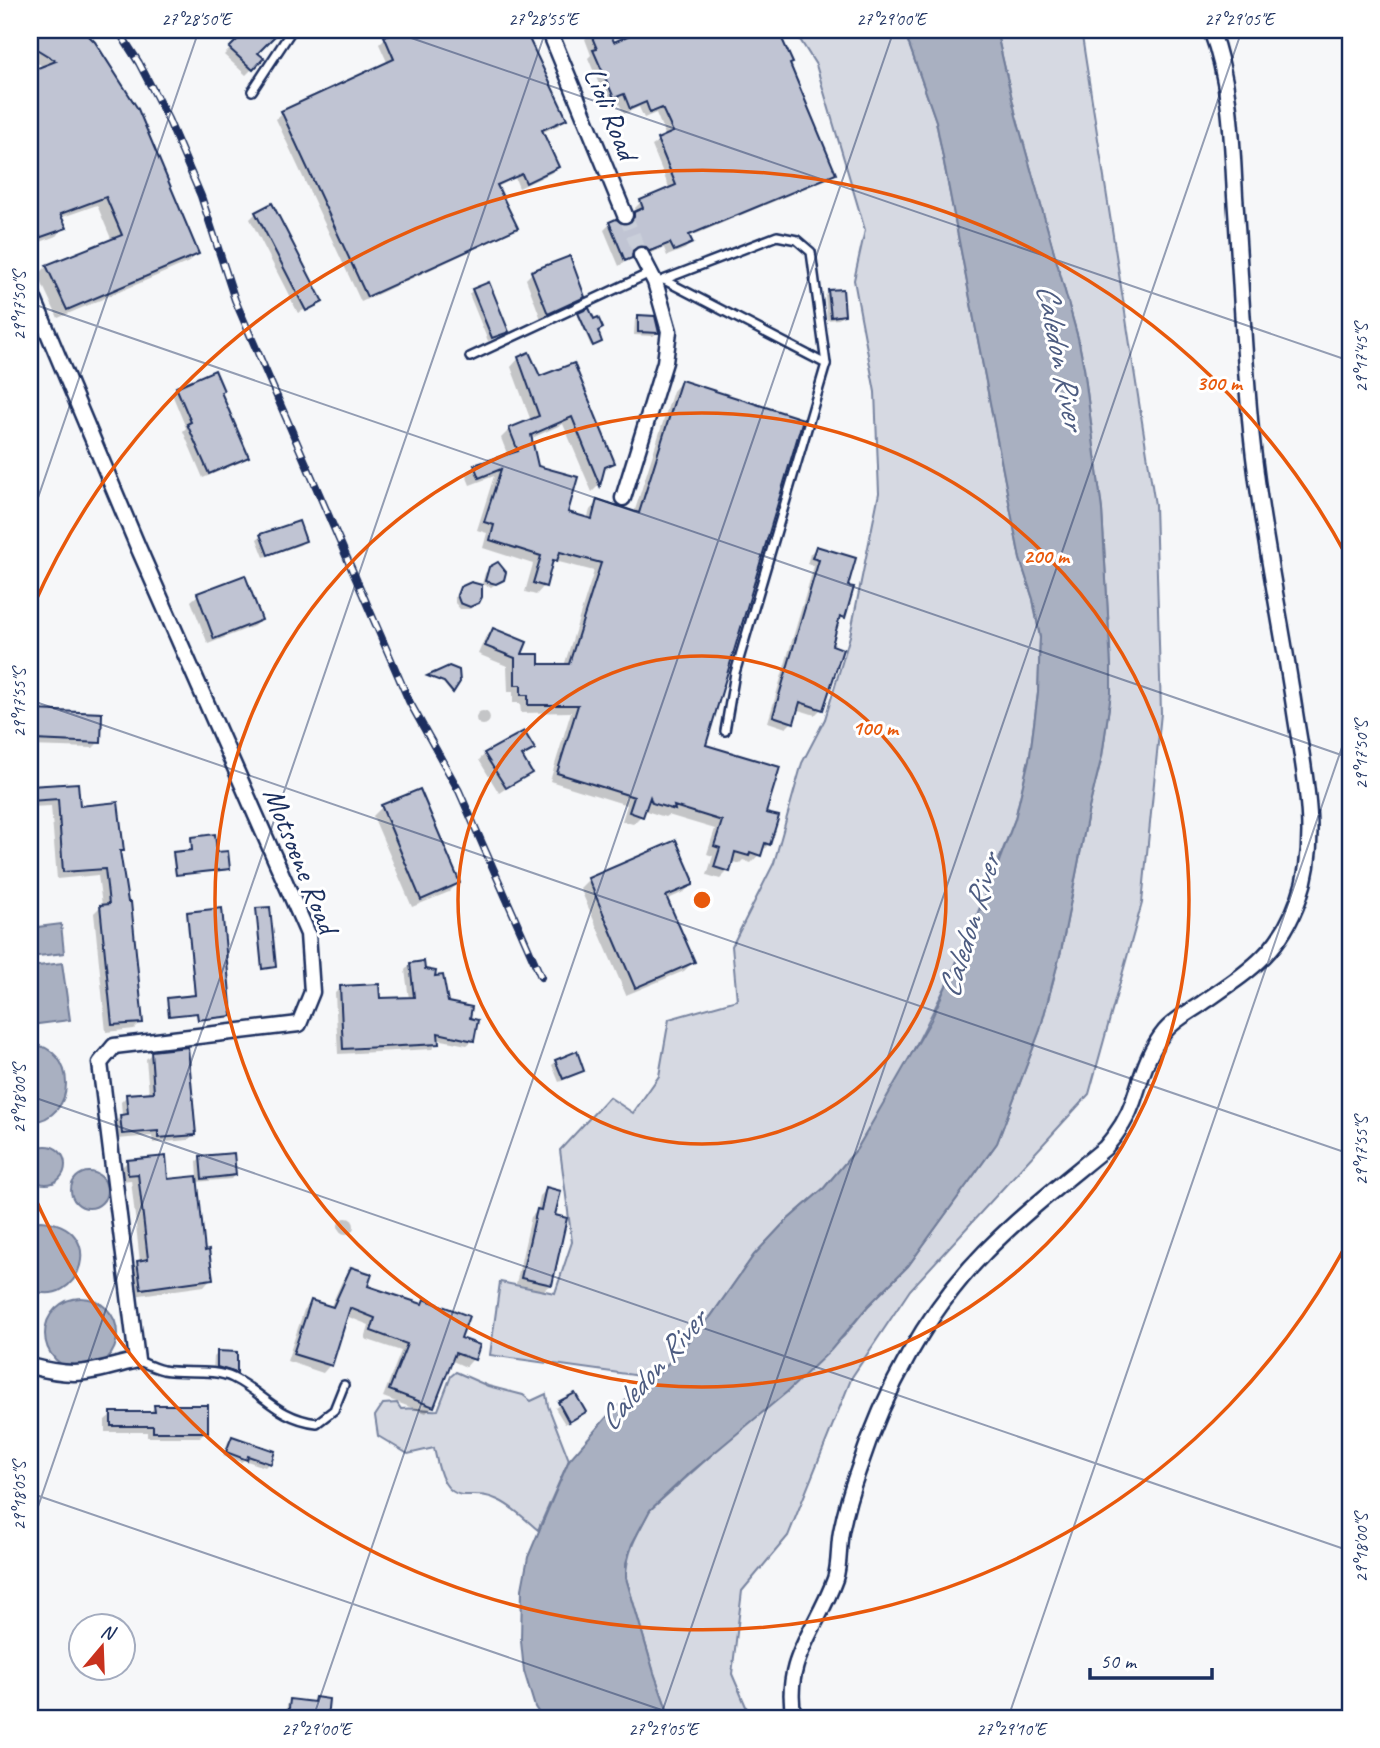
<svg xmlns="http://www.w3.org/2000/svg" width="1380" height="1748" font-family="Caveat,sans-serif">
<rect width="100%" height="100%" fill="#f6f7f9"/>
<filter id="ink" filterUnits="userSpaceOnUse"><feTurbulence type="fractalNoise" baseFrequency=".0143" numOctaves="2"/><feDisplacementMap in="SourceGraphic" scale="14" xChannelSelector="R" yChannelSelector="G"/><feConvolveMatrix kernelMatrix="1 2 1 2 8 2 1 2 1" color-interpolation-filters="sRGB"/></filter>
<g filter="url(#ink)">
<g fill="#d6d9e2" stroke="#7884a0" stroke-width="2">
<path d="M794 30H904L936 121 1020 559 1033 599 1040 638 1038 693 1030 755 1015 819 959 960 903 1071 857 1149 824 1188 785 1222 754 1255 711 1316 655 1378 490 1355 500 1282 555 1293 572 1242 560 1150 609 1097 633 1113 659 1076 669 1019 737 1000 732 946 774 863 802 763 825 719 850 636 879 493 875 392 854 280 865 230 816 65Z"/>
<path d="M996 30H1081L1155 505 1161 713 1142 903 1089 1094 910 1290 852 1377 788 1536 742 1591 732 1674 751 1718H670L654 1673 626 1578C626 1552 638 1532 650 1510L844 1336 868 1306 908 1266 997 1143 1040 1030 1061 951 1089 808 1102 756 1111 693V667L1102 510 1084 368 1078 338 1016 116Z"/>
<path d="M456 1372 488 1386 523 1395 531 1401 546 1394 548 1406 569 1460 538 1530C526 1520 512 1506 498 1500 486 1494 478 1495 465 1495 442 1495 438 1466 434 1448L408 1454 378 1436 375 1416 383 1404 397 1403 401 1409C414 1407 425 1411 438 1410L451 1376Z"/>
</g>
<g fill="#a9b0c1" stroke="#707c99" stroke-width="2">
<path d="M904 30H996L1016 116 1078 338 1084 368 1102 510 1111 667V693L1102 756 1089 808 1061 951 1040 1030 997 1143 908 1266 868 1306 831 1350 787 1392 685 1477 650 1510 632 1544 626 1563V1578L654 1673 670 1718H542L535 1707 524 1671 521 1641 522 1589 528 1557 569 1460 612 1411 655 1378 711 1316 754 1255 785 1222 824 1188 857 1149 931 1020 987 893 1015 819 1030 755 1038 693 1040 637 1033 599 1020 559 936 121Z"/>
<path d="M61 924 64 953 30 957V928Z"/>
<path d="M62 963 70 1020 30 1025V967Z"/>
<path d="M30 1044C78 1047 78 1120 30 1122Z"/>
<circle cx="46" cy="1165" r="19"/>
<circle cx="89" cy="1190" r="18"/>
<path d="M40 1221C110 1225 80 1313 30 1289V1224Z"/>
<circle cx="81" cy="1334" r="36"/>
</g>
<g fill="#0003">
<path d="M30 30H80L93 43 197 254 189 262 58 318 38 275 47 266 112 241 97 205 60 218 64 227 56 236 30 246V73L44 67 30 59Z"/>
<path d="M197 30H221L208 34 200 33Z"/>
<path d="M249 30H272L275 33 256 53 262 59 246 75 224 55Z"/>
<path d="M402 30H523L565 119 559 125 541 133 557 167 551 173 519 188 515 178 497 187 515 227 509 233 361 302 276 119 282 113 388 64 379 44 385 38Z"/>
<path d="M599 30H607L613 44 641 32V30H776L790 62 788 65 834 173 827 179 689 237 691 243 685 249 667 256 664 248 643 256 639 252H631L630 258 619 266 604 230 610 224 629 225V220L637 213 635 208 641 202 670 190 652 146 666 137 656 113 644 118 639 107 624 114 617 99 607 103 588 58 591 55 585 39Z"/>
<path d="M256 213 321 302 316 307V304L298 313 250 219Z"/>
<path d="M532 273 583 296 577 303 541 319 526 279Z"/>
<path d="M473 290 507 331 503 335 488 341 469 294Z"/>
<path d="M829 292 843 315 839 319 827 320 825 296Z"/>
<path d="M579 315 596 331 599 343 591 346 578 316Z"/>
<path d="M639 316 657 333 653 336 634 335 635 320Z"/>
<path d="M519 358 613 463 602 472 599 485 592 492 563 424 530 439 537 467 566 513 587 520 590 510 598 501 634 513 673 391 681 382 704 746 764 814 769 844 751 863 743 860 739 864 731 861 728 871 720 879 707 875 713 856 707 854 715 829 668 815 665 817 643 810 641 816 633 824 622 821 627 805 550 781 571 712 521 713 520 703H513V692H508L507 666 478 654 485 638 493 630 520 656 537 666H564L594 571 555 561 550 566 544 586 536 595 525 592 533 564 483 548 487 533 477 530 494 476 470 485 466 475 474 467 508 456 501 438 510 429 531 421 511 367Z"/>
<path d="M177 388 220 393 247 457 241 462 203 478 183 431 186 428 172 394Z"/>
<path d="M261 536 304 541 300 545 264 557 257 539Z"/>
<path d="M816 548 846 587 844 617 837 623 829 646 821 709 815 715 796 709 792 722 786 728 768 722 814 566 807 564 810 554Z"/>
<path d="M490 569 503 579 491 587 482 584 485 573Z"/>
<path d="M244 577 260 620 254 626 208 644 191 601 198 595Z"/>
<path d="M459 590 474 604 470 609H460L455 603V596Z"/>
<path d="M449 668 459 681 451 693 443 683 428 677Z"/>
<circle cx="483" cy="718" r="7"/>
<path d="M36 711 99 742 93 748 30 746V718Z"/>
<path d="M533 748 521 758 530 772 499 793 479 760 485 754Z"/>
<path d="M77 785 78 808 122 850 119 854 141 1022 134 1029 106 1032 94 913 102 905 98 875 57 879 51 806 30 807V788Z"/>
<path d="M420 791 458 883 449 892 412 907 373 816 382 807Z"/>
<path d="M192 838 215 854 228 869 175 875 172 855 192 852Z"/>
<path d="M589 879 693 883 684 892 666 900 693 962 684 971 626 995 580 888Z"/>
<path d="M257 910 274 967 273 968 261 969Z"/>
<path d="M188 913 230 1016 229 1017 197 1020 196 1014 168 1017V1000L194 997Z"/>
<path d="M410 965 423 970 433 979 446 1004 467 1020 473 1040 467 1045 437 1039V1043L432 1049 338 1054 335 993 341 988 378 1000 409 999 405 970Z"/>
<path d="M152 1053 194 1134 188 1140 153 1143 152 1136 117 1139 115 1122 122 1115 121 1102 127 1096 149 1094 146 1059Z"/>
<path d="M556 1062 582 1070 578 1074 559 1082 552 1065Z"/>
<path d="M201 1158 234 1175 231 1179 196 1182 203 1253 211 1278 204 1286 133 1296 130 1270 140 1262 131 1180 121 1181 120 1169 127 1162 167 1181 198 1178 197 1161Z"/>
<path d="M547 1189 553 1217 551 1284 544 1290 516 1284 531 1217 537 1211 540 1196Z"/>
<circle cx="346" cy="1226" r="8"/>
<path d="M352 1269 365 1287 420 1306 424 1301 458 1339 473 1359 466 1367 450 1360 433 1406 426 1413 383 1397 401 1351 365 1339 369 1325 346 1316 330 1365 323 1373 287 1361 304 1310 311 1302 330 1308 344 1277Z"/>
<path d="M218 1353 235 1372 231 1376 213 1371 214 1357Z"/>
<path d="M574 1395 584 1412 565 1424 555 1408Z"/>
<path d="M155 1407 206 1431 200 1437H147V1432H105V1420L112 1414H148Z"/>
<path d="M232 1438 269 1463 265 1467 244 1460 241 1462 223 1456 228 1442Z"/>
<path d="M316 1699 326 1712 348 1715 347 1718H258L263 1711 286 1714 287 1705 291 1701 311 1703Z"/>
<path d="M225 1711 235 1712 234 1718H195L198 1716 220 1718Z"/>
</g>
<g fill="#c0c4d3" stroke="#1b2f5e" stroke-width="2">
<path d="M30 30H83L95 42 138 109 199 254 67 310 46 265 122 235 106 197 60 214 67 228 30 241V71L56 61 30 45Z"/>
<path d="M230 30H281L258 53 264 58 253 70 229 48 239 38Z"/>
<path d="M398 30H525L567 119 542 130 559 167 526 183 522 174 497 185 518 228 367 297 281 111 394 59 384 36Z"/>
<path d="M589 30H609L614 42 641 30H778L793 63 790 64 836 174 689 235 693 243 674 251 670 243 650 251 646 247 637 246 633 250 632 258 625 261 609 222 616 219 623 224H629L634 217V212L643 208 640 200 676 185 657 139 673 132 662 108 650 113 646 102 630 109 624 94 614 98 593 50 597 49Z"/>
<path d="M272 203 323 302 306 311 255 212Z"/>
<path d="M570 256 585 297 548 314 531 271Z"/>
<path d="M489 282 509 332 492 338 472 289Z"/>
<path d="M843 289 845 315 831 317 828 290Z"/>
<path d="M589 308 594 319 598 317 603 328 598 331 602 342 593 346 578 313Z"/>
<path d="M638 315 655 316 659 333 638 332Z"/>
<path d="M529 352 540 376 574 363 615 463 605 467 600 486 572 417 531 435 538 466 578 477 568 512 592 519 597 499 639 513 681 380 803 419 706 745 780 767 766 813 779 816 770 845 765 843 761 856 750 852 749 856 735 852 730 872 714 867 720 848 714 846 722 821 674 806 675 810 652 803 650 797 643 817 629 812 634 797 557 773 578 705H528V695H521V685H515V658L485 646 493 628 527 642 522 654H539V664H569L601 563 560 552 557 561 553 560 546 587 533 583 541 556 490 540 494 525 484 522 501 469 479 478 474 465 518 451 509 428 539 416 518 357Z"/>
<path d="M215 370 224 391 221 392 249 457 209 474 187 424 191 422 176 387Z"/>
<path d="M299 521 306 541 268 555 260 534Z"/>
<path d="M816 546 856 558 848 586 854 587 845 618 840 616 832 645 843 649 823 710 800 702 794 723 773 716 819 560 812 558Z"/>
<path d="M498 562 506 572 504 580 496 584 485 581 489 567Z"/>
<path d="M245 575 262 620 214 639 197 593Z"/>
<path d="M471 582 482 585V597L479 603 470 607 460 603 457 595 460 587Z"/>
<path d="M449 666 459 670 460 682 453 693 444 682 427 676Z"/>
<path d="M35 710 102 713 101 743 34 740Z"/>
<path d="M524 731 535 749 522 756 532 773 506 788 484 753Z"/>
<path d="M78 783 80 806 118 802 124 851H120L128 902H131L143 1023 112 1025 100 905 109 904 105 869 63 872 58 799 30 801V786Z"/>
<path d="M420 789 460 883 421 900 381 805Z"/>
<path d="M215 834 217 852 228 851 230 869 176 875 173 852 192 850 191 837Z"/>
<path d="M676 840 693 879V885L666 896 695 962 635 988 588 878Z"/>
<path d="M270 907 276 967 262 969 256 908Z"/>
<path d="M222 908 232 1016 198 1020 197 1013 169 1016 167 998 195 995 187 912Z"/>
<path d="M424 961 425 969 436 971 435 976 443 975 448 1002 472 1007 470 1018 478 1020 474 1041 438 1033 439 1044 343 1049 340 986 379 984 380 998 414 997 410 963Z"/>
<path d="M188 1047 196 1135 158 1138V1131L122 1134 120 1115 128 1114 126 1094 154 1092 151 1051Z"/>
<path d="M577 1051 584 1071 563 1079 555 1060Z"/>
<path d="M234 1153 236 1175 202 1179 200 1156Z"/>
<path d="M166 1156 168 1179 197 1176 205 1251 209 1250 213 1279 141 1289 137 1261 148 1259 138 1174 128 1175 127 1160Z"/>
<path d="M546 1187 561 1191 555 1215 567 1218 552 1285 521 1278 537 1209 541 1210Z"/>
<path d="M351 1267 372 1274 368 1286 422 1304 424 1299 469 1316 461 1338 480 1345 475 1360 455 1353 434 1407 389 1390 407 1344 371 1331 375 1318 350 1308 332 1366 293 1354 311 1300 333 1307Z"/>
<path d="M217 1351 237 1352V1373L217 1367Z"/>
<path d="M575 1393 586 1412 569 1422 558 1402Z"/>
<path d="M154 1405H208V1432H153V1426H111V1412H155Z"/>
<path d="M232 1436 275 1451 271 1464 248 1456 247 1460 226 1452Z"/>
<path d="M315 1697 329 1699 327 1718H288L290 1699 314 1702Z"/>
</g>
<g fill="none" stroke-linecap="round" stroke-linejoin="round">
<path stroke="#cacfda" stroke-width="14" stroke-dasharray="14 7" stroke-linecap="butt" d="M625 215 641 255"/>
<defs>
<g id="service">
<path d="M252 91 292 30"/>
<path d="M663 280 777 236 797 240 811 252 826 364"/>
<path d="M664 280 826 364 735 673 725 731"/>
<path d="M470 357 650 273"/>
<path d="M137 1360C146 1364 154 1368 163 1370 184 1374 213 1368 233 1378 265 1394 277 1418 317 1423L334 1410 344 1385"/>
</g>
<g id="minor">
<path d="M549 30 625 215"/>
<path d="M30 290 138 547 308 934 312 992 299 1024 114 1046 100 1063 137 1360C90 1372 79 1379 30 1366"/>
<path d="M623 498 665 362 669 331 655 282 641 255"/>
<path d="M794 1718C782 1660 817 1630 835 1579 840 1564 838 1548 841 1532 845 1512 851 1490 858 1471 884 1392 926 1312 985 1252 1022 1214 1064 1182 1105 1148 1117 1134 1127 1120 1133 1102 1142 1076 1147 1053 1165 1031 1176 1018 1190 1012 1204 1002 1249 971 1280 953 1299 898 1321 837 1303 768 1294 706 1279 607 1257 508 1249 408 1243 337 1240 267 1235 196 1232 140 1231 83 1211 30"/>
</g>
</defs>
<use href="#service" stroke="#1b2f5e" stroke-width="12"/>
<use href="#minor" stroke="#1b2f5e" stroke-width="19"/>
<use href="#service" stroke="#fff" stroke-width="7"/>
<use href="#minor" stroke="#fff" stroke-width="14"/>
<defs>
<path id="rail" d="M118 30 139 63 168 119 201 196 235 300 409 701 459 791 541 977"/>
</defs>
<use href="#rail" stroke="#1b2f5e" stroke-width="8"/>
<use href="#rail" stroke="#fff" stroke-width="5" stroke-dasharray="16" stroke-linecap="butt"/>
</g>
</g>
<path fill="none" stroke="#1b2f5e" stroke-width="2" stroke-opacity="0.45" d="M388 30 1350 361M30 303 1350 758M30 521 199 30M30 700 1350 1154M30 1096 1350 1551M30 1493 685 1718M30 1530 546 30M313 1718 894 30M660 1718 1242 30M1008 1718 1350 724"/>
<g fill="none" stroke="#e8590c" stroke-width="3.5">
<circle cx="702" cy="900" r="244"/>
<circle cx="702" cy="900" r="487"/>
<path d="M1347 1243A731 731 0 0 1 32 1191M32 609A731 731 0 0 1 1347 557"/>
</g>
<g text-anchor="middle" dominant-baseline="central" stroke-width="6" stroke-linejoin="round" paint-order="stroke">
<g font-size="30" fill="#1b2f5e" stroke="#fff">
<text transform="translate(611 113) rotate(68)">Lioli Road</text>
<text transform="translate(301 860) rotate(68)">Motsoene Road</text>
</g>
<g font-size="32" font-style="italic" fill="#4d5c81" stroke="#fff">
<text transform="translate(1061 356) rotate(79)">Caledon River</text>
<text transform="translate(969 926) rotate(-73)">Caledon River</text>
<text transform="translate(652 1370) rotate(-49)">Caledon River</text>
</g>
</g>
<circle cx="702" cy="900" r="10" fill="#e8590c" stroke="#fff" stroke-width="3.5"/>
<g font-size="21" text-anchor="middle" font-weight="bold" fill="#e8590c" stroke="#fff" stroke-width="6" stroke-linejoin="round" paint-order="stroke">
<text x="1219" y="390">300 m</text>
<text x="1046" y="563">200 m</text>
<text x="875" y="735">100 m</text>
</g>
<rect width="1380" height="1748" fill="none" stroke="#fff" stroke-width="77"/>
<g transform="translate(102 1647) rotate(19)"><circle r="33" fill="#ffffff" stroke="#a4acbf" stroke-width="2"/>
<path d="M0-5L12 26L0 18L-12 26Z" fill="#c8321e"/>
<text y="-10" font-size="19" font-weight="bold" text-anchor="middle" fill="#1b2f5e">N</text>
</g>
<path d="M1090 1668v10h122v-10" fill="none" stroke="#1b2f5e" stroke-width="3.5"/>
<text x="1100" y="1668" font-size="21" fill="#1b2f5e" stroke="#ffffff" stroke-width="5" paint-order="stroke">50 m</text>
<rect x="38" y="38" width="1304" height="1672" fill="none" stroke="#1b2f5e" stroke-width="2.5"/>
<g font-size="18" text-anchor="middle" fill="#1b2f5e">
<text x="196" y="25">27°28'50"E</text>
<text x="543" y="25">27°28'55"E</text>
<text x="891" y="25">27°29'00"E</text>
<text x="1239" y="25">27°29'05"E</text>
<text transform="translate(19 306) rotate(-90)" y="6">29°17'50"S</text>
<text transform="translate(1361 358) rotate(-90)" y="6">29°17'45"S</text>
<text transform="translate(19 703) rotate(-90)" y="6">29°17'55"S</text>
<text transform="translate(1361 755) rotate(-90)" y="6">29°17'50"S</text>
<text transform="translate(19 1099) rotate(-90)" y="6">29°18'00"S</text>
<text transform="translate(1361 1151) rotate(-90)" y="6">29°17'55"S</text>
<text transform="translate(19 1496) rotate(-90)" y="6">29°18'05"S</text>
<text transform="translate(1361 1548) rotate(-90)" y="6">29°18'00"S</text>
<text x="316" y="1735">27°29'00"E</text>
<text x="663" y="1735">27°29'05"E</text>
<text x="1011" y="1735">27°29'10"E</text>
</g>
</svg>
